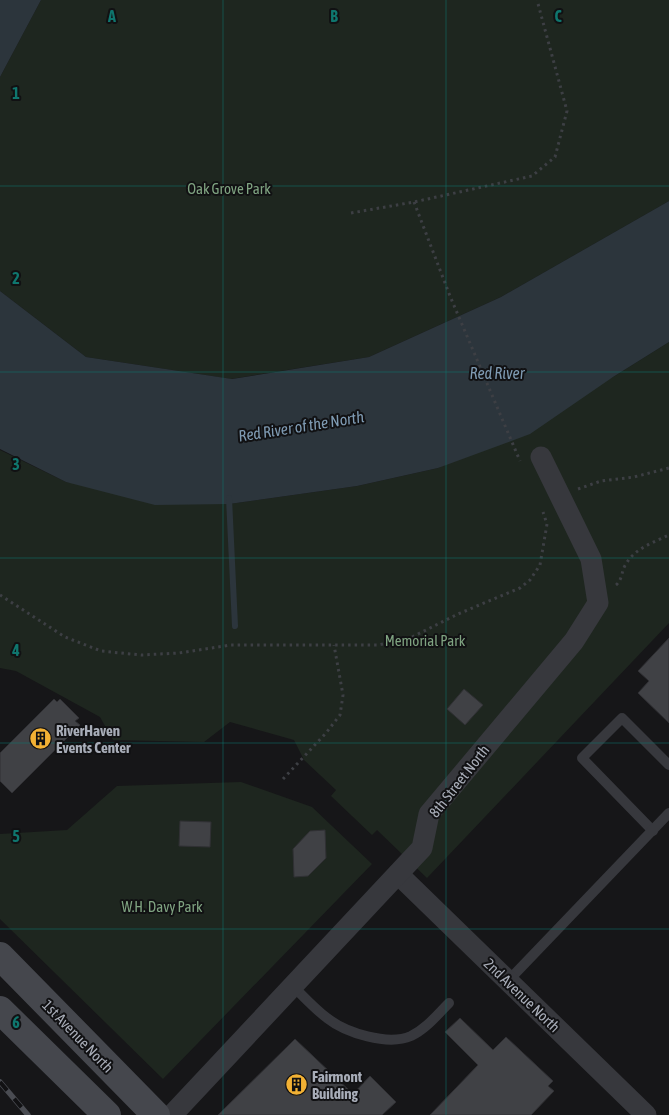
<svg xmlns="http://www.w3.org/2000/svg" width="669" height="1115" font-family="'Asap Condensed',sans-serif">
<rect width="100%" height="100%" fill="#161618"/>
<g fill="#1e261f">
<path d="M41 0H669V201L501 297 369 357 231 379 86 357 0 291V77Z"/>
<path d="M669 342V623L427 878 377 830 372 835 331 796 336 790 304 760 294 740 230 722 204 742 113 740 100 717 16 671 0 668V450L66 482 229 504 357 486 438 468 613 377Z"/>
<path d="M241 782 312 807 372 864 163 1079 0 919V834L67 830 117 786Z"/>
</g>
<g fill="#2c353c">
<path d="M0 0H41L0 77Z"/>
<path d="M669 201V342L613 377 530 434 438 468 357 486 229 504 155 505 66 482 0 449V291L86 357 232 379 369 357 501 297Z"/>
</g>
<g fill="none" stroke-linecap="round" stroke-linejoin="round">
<path stroke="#2c353c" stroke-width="6" d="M229 498 235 626"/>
</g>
<g fill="#404145" stroke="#303034">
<path d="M669 638V723L638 693 649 681 638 671Z"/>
<path d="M464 689 483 705 465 725 447 709Z"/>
<path d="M54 699 57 702 60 699 79 718 75 721 80 725 12 793 0 781V753Z"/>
<path d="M180 821 211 822 210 847 179 846Z"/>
<path d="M325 830 326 858 308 876 294 877 293 849 310 831Z"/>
<path d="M460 1018 493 1050 506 1037 553 1081 548 1086 554 1091 531 1115H430L478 1065 445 1032Z"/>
<path d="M295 1039 353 1094 370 1076 396 1102 382 1115H218Z"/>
</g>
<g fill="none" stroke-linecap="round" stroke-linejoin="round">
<g stroke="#3d3f44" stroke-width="3" stroke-dasharray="2.5 4" stroke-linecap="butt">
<path d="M414 202 450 296 520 461"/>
<path d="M351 213 414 202 532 176 555 157 567 111 537 0"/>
<path d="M578 489 601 481 634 477 669 468"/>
<path d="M616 585C623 579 621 571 626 564 634 549 654 542 669 535"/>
<path d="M0 595 65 637 101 651 141 655 179 653 231 645H378L408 639 458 614 520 588 530 580 540 565 547 524 543 512"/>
<path d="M283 779 326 733 340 715 343 695 334 645"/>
</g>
<g stroke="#37383d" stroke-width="10">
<path d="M653 831 582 758 622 718 669 765"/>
<path d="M508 981 669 813"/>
<path d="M293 986C304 997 315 1009 327 1018 346 1033 388 1046 411 1036 426 1029 437 1015 449 1003"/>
</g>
<g stroke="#37383d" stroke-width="21">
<path d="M398 874 646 1115"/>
<path d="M172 1115 422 848 429 814 574 641 598 603 591 559 541 457"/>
</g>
<g stroke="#45474d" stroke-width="28">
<path d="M0 956 156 1115"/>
<path d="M0 1010 107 1115"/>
</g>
<defs>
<path id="rail" d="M0 1082 28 1115"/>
</defs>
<use href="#rail" stroke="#4a4c52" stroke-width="5.5"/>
<use href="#rail" stroke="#111113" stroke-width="4" stroke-dasharray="11" stroke-linecap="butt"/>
</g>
<path fill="none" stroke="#0f766e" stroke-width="1" stroke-opacity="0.55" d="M223 0V1115M446 0V1115M0 186H669M0 372H669M0 558H669M0 743H669M0 929H669"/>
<defs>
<symbol id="building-disc" viewBox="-11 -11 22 22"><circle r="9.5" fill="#f2b134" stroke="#111113"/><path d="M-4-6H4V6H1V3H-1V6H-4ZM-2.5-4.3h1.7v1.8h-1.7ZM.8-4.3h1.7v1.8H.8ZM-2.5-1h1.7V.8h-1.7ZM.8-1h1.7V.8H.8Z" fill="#111"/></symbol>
</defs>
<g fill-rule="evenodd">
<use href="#building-disc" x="28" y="726" width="25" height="25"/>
<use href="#building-disc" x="284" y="1072" width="25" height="25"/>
</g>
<g text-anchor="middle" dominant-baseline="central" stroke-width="4" stroke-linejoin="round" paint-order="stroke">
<g font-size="15" fill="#7fa381" stroke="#111113">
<text x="229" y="188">Oak Grove Park</text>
<text x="425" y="640">Memorial Park</text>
<text x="162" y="906">W.H. Davy Park</text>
</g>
<g font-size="15" font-weight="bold" fill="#a8adb8" stroke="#111113" text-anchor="start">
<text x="56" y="730">RiverHaven<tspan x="56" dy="17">Events Center</tspan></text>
<text x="312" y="1076">Fairmont<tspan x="312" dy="17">Building</tspan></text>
</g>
<g font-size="15" fill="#a8adb8" stroke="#111113">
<text transform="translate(459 781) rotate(-52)">8th Street North</text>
<text transform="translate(522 995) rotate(44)">2nd Avenue North</text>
<text transform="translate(78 1036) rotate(46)">1st Avenue North</text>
</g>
<g font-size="16" font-style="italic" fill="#7f9bb3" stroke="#111113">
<text x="497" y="373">Red River</text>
<text transform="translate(301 426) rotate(-9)">Red River of the North</text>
</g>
</g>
<g font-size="16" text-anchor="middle" font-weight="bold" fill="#0f766e" stroke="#111113" stroke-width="4" stroke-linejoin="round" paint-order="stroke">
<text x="112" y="22">A</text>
<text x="334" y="22">B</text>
<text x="558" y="22">C</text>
<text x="16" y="99">1</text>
<text x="16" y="284">2</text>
<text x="16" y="470">3</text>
<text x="16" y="656">4</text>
<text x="16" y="842">5</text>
<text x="16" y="1028">6</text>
</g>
</svg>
